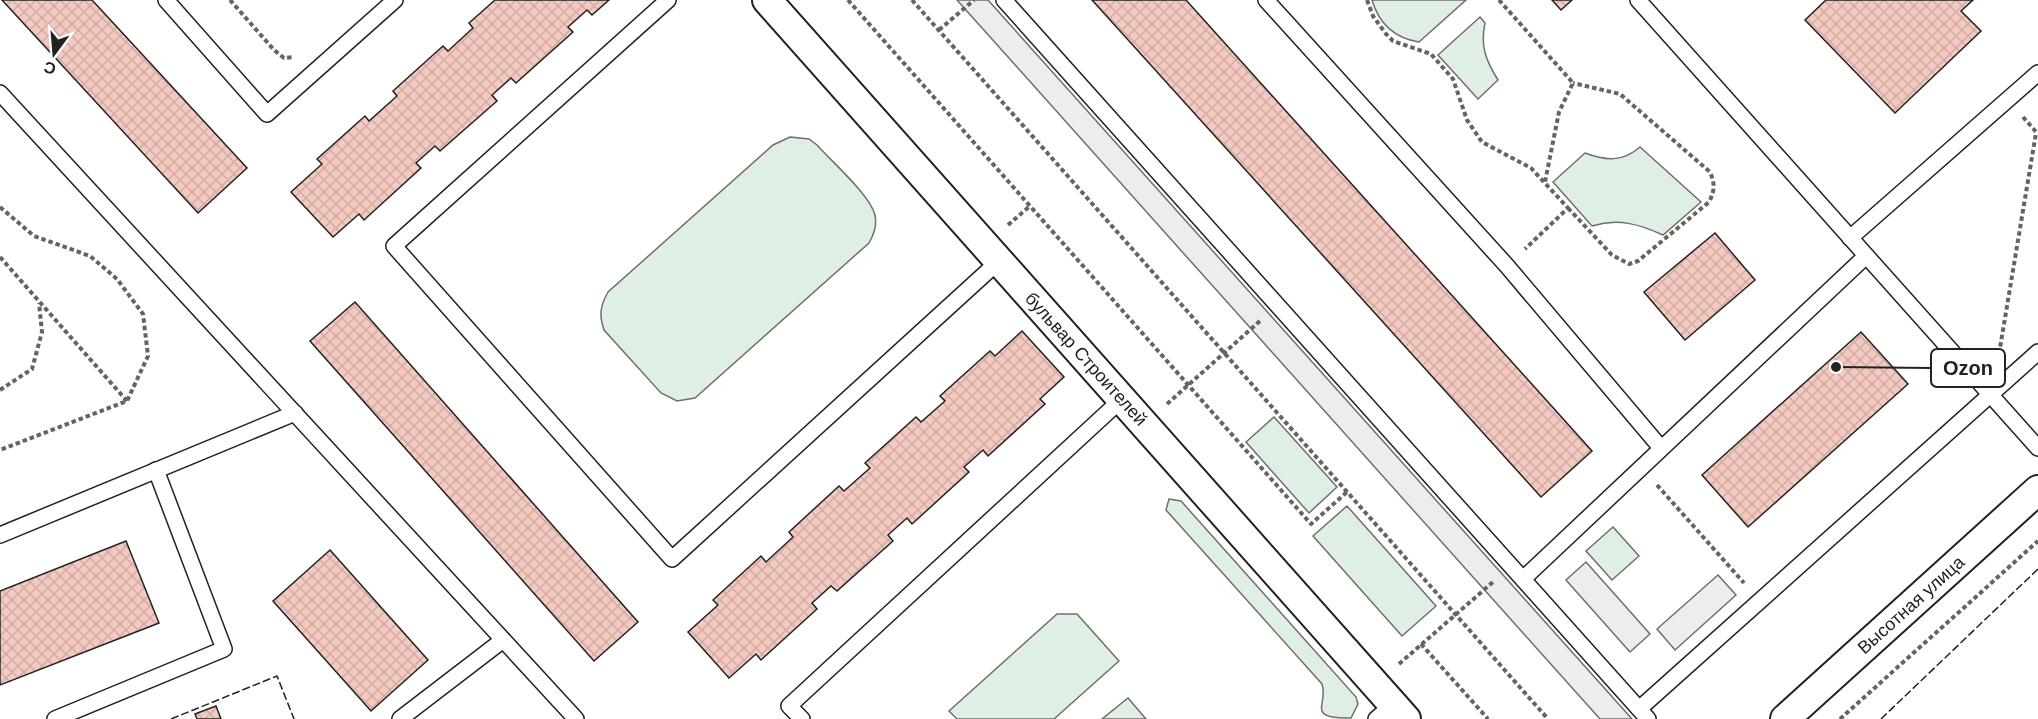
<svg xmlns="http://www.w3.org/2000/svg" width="2038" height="719" font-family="Arial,sans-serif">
<defs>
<pattern id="building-cross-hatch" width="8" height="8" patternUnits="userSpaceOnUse" patternTransform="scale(1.5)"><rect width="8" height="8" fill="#f3c9c0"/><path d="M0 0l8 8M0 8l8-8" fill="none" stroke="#d0aca5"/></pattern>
</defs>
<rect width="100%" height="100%" fill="#fff"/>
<g fill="#e0efe3" stroke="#6f6f6f" stroke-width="1.5">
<path d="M1372 0H1466L1419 42C1394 38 1379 24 1372 0Z"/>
<path d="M1480 17 1485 23C1480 46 1486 61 1498 80L1478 99 1438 55Z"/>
<path d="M790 137 809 139 817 145C832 162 870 195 875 215 877 226 874 234 869 243L695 398 677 401 661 393 604 330C599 316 600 306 608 292L773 145Z"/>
<path d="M1640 147 1701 202 1663 235C1639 224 1618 218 1592 226L1553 182 1585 153C1606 161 1623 162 1640 147Z"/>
<path d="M1274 417 1337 487 1309 513 1246 442Z"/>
<path d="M1169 499 1181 501 1356 697 1358 704 1351 718C1304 719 1329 704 1322 684L1166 510Z"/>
<path d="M1347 506 1436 606 1402 636 1313 536Z"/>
<path d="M1613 527 1639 556 1612 580 1586 551Z"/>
<path d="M1057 614H1077L1119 661 1054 719H957L949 711Z"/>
<path d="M1128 698 1146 719H1102Z"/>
</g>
<g fill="#ededed" stroke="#6f6f6f" stroke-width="1.5">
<path d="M957 0H988L1632 719H1600Z"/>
<path d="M1586 562 1650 634 1630 652 1566 580Z"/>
<path d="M1718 575 1736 595 1675 650 1657 629Z"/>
</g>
<g fill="url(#building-cross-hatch)" stroke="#222" stroke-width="1.5">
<path d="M2 0H92L247 168 198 213Z"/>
<path d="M495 0H609L592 15 587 10 568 27 573 32 516 83 511 78 492 95 497 101 440 151 435 146 416 163 421 168 364 220 359 214 333 237 291 192 322 164 317 159 365 116 369 121 397 96 393 91 443 46 448 51 473 28 469 23Z"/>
<path d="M1092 0H1186L1592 451 1541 497Z"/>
<path d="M1552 0H1572L1561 10Z"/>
<path d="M1826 0H1973L1961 11 1981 31 1895 113 1805 20Z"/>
<path d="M1715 233 1755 280 1685 340 1644 292Z"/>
<path d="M355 302 638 622 594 661 310 341Z"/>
<path d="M1022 331 1064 377 1040 399 1045 404 988 456 983 450 964 467 969 472 912 524 907 518 888 535 893 541 837 591 831 586 812 603 817 609 761 660 756 654 729 678 688 632 718 605 713 600 761 556 766 562 793 537 789 532 839 486 844 491 870 468 865 463 916 417 921 422 945 401 940 396 990 351 995 356Z"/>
<path d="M1861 332 1908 384 1748 527 1702 475Z"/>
<path d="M126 541 159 623 0 685V591Z"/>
<path d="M330 550 428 660 371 711 273 601Z"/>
<path d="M216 706 221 719H197L195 714Z"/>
</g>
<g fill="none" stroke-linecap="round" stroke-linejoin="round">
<defs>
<g id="lane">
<path d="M166 0 267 114 395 0"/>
<path d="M668 0 394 246 672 559 999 261"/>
<path d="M1004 0 1648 719"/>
<path d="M1266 0 1507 266 1661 448"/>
<path d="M1638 0 2038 448"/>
<path d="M0 93 576 719"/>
<path d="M1850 238 2038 73"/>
<path d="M0 535 295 413"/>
<path d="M1523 579 1866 256"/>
<path d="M1639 709 2038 352"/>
<path d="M55 719 224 649 156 470"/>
<path d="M400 719 503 640"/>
<path d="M802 719 789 706 1122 399"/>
<path d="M1376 719 1393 704"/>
</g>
<g id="street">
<path d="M767 0 1406 719"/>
<path d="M1785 719 2038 490"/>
</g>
</defs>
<use href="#lane" stroke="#222" stroke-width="18"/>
<use href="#street" stroke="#222" stroke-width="32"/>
<g stroke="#646464" stroke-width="4" stroke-dasharray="4.5 3" stroke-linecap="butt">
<path d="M230 0 274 50 284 58 293 57"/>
<path d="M848 0 1311 524 1347 492"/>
<path d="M912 0 1548 719"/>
<path d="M1367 0 1373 16 1386 34 1393 41 1431 54 1453 79 1467 120 1482 142 1531 168 1568 208 1525 249"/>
<path d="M1499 0 1573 83 1559 112 1545 182"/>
<path d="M939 30 974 0"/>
<path d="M2023 117 2038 134"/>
<path d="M0 207 34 236 90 256 117 279 143 314 148 356 127 401 0 450"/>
<path d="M1568 208 1612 255 1629 264 1638 261 1709 202C1715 190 1715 184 1710 172L1620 94 1573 83"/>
<path d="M1008 225 1030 206"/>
<path d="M0 257 127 401"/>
<path d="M1999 354 2036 133"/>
<path d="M0 390 32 369 42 332 39 303"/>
<path d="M1167 404 1260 321"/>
<path d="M1657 485 1744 583"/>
<path d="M1421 644 1488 719"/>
<path d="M1399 664 1493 582"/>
<path d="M1840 719 2038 541"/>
</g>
<use href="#lane" stroke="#fff" stroke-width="15"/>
<use href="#street" stroke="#fff" stroke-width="28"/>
<g stroke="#222" stroke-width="1.5" stroke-dasharray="8 3" stroke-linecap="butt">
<path d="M171 719 277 676 294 719"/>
<path d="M1881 719 2038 569"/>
</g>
</g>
<g text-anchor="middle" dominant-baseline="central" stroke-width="4.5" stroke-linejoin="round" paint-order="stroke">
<g font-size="18" fill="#222" stroke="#fff">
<text transform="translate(1086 359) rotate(48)">бульвар Строителей</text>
<text transform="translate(1911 605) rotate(-42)">Высотная улица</text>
</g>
</g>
<path fill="none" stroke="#222" stroke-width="2" d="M1836 367L1931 368"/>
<circle fill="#222" stroke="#fff" stroke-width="2" cx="1836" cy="367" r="6"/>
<rect fill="#fff" stroke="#222" stroke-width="2" x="1931" y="349" width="74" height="38" rx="6"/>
<g font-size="20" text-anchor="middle" font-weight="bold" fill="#222">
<text x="1968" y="375">Ozon</text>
</g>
<g transform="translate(54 54) rotate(196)" stroke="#ffffff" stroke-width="4.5" paint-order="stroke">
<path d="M0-4.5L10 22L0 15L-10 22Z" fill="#222222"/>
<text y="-9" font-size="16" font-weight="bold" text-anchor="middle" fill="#222222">С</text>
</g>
</svg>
